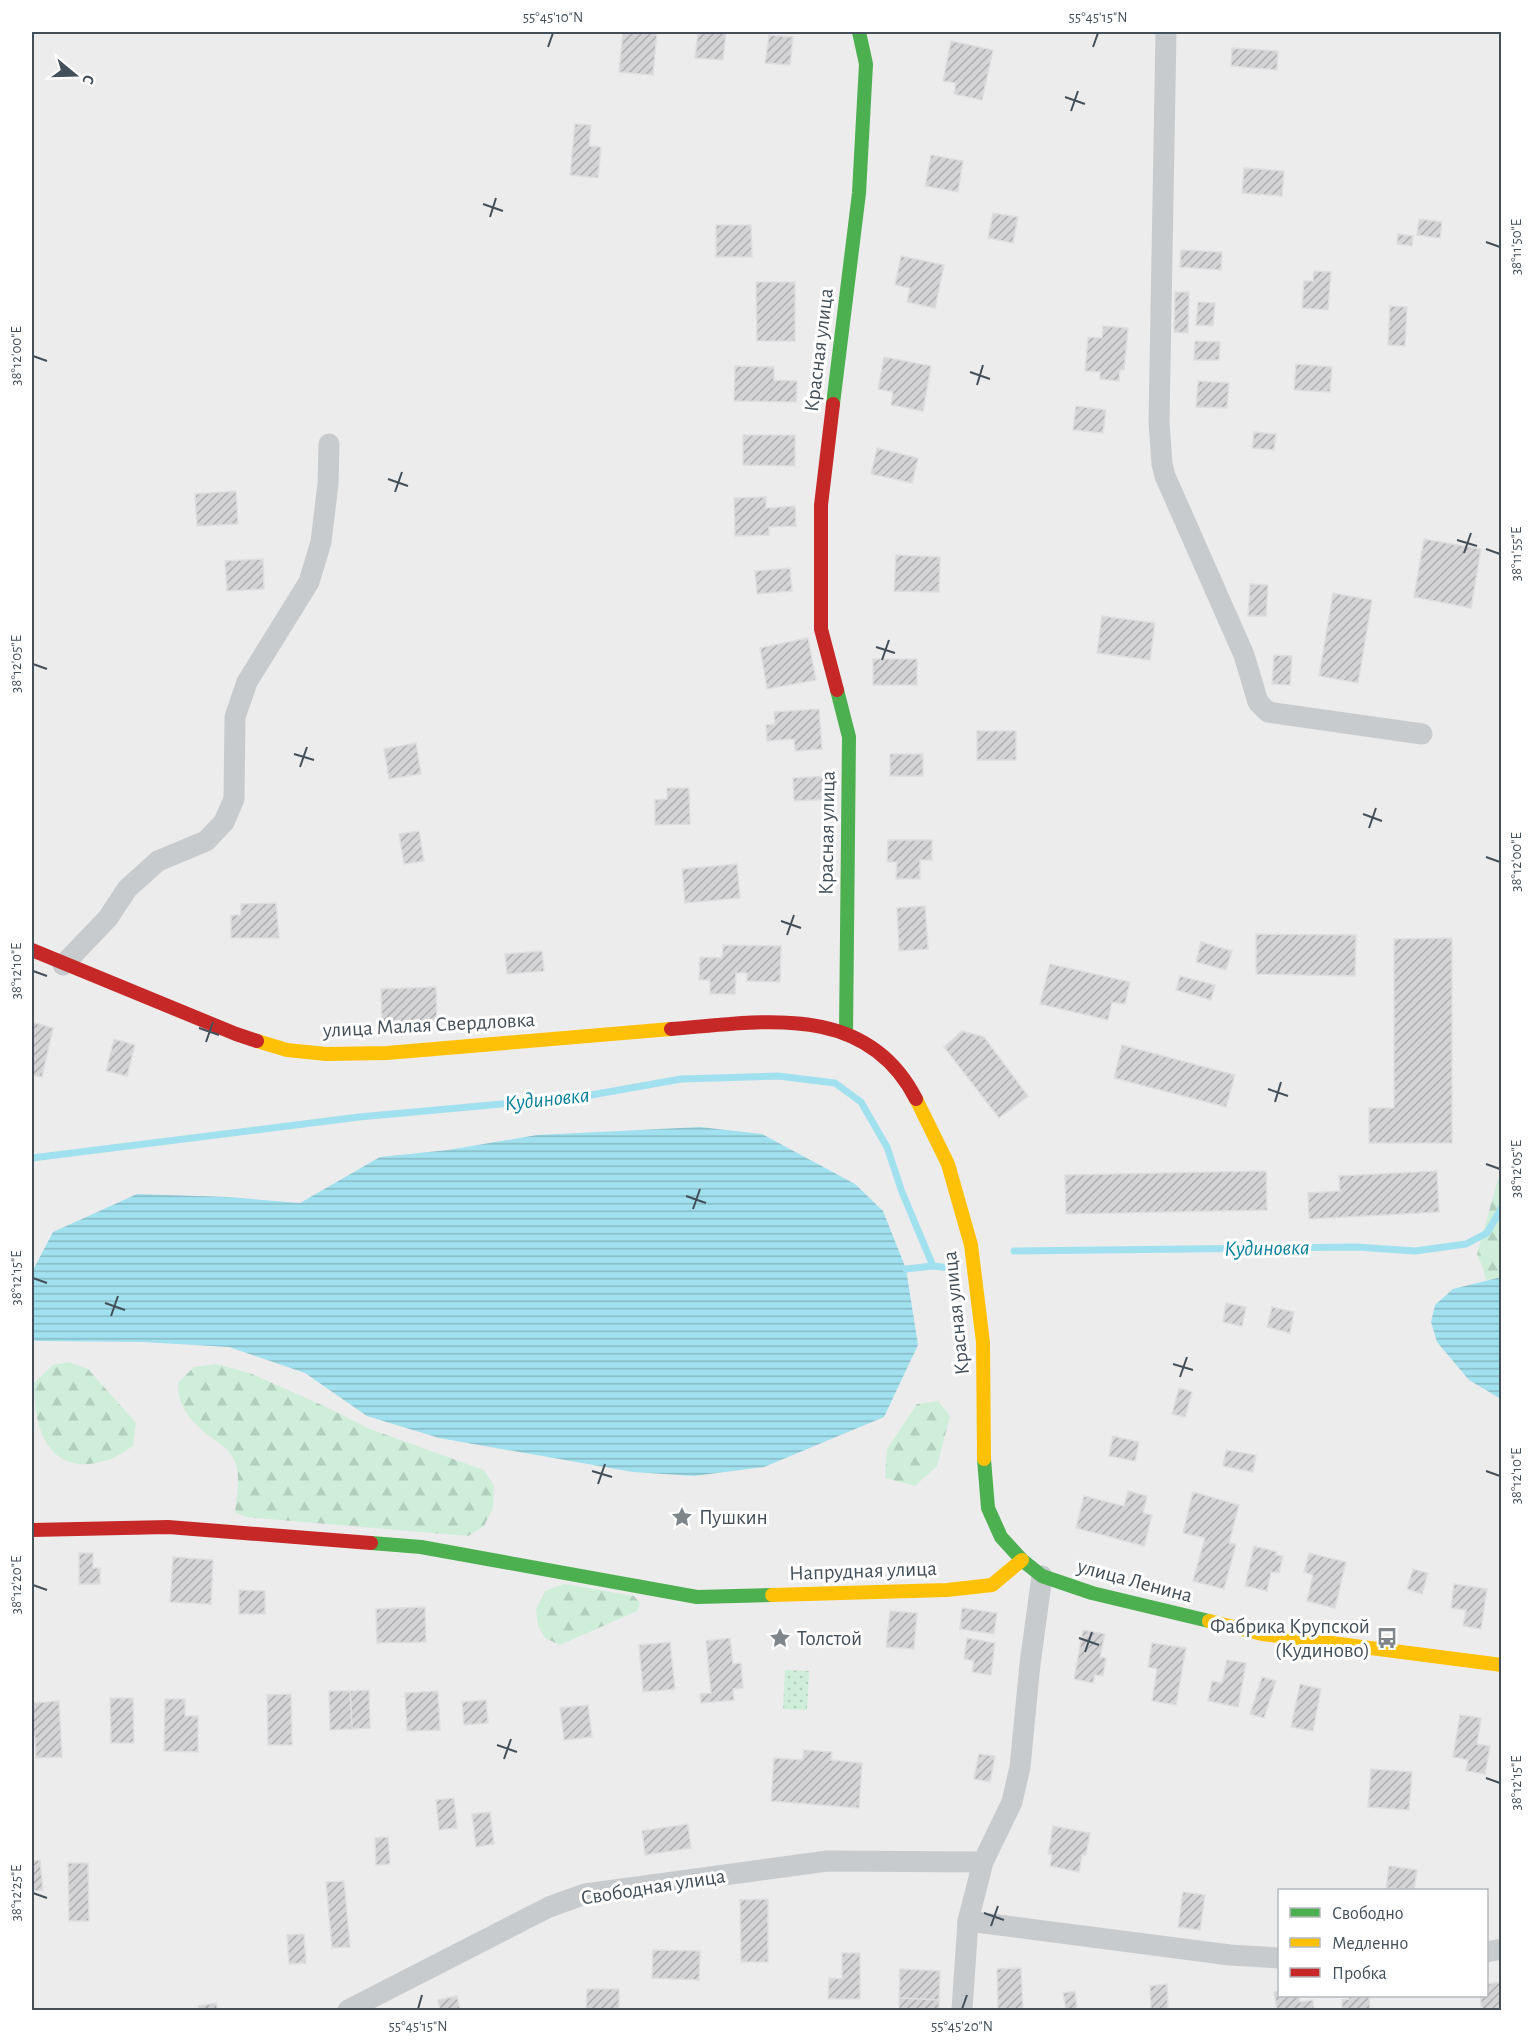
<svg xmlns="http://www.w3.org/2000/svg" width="1533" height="2042" font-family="'Alegreya Sans',sans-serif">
<defs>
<pattern id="grass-dots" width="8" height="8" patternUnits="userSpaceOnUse" patternTransform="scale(1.5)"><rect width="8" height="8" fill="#ceeed9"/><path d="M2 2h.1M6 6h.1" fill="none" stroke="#b2cebc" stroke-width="1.8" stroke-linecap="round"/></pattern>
<pattern id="forest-firs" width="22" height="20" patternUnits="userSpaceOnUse" patternTransform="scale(1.5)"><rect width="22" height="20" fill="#ceeed9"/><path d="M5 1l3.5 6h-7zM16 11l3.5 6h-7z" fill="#b2cebc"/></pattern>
<pattern id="water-rules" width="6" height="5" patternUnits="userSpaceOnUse" patternTransform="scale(1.5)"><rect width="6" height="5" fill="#a1e0ee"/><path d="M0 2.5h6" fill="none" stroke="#85b8c4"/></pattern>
<pattern id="building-hatch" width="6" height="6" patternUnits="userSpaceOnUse" patternTransform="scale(1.5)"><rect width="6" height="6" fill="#d4d4d7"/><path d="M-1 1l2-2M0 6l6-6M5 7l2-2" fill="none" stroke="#aeaeb1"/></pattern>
</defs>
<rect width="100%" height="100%" fill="#edecec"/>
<path fill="url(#grass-dots)" d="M785 1670 809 1671 807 1710 783 1709Z"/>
<g fill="url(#forest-firs)">
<path d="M1501 1172V1277L1486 1280 1483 1268 1477 1254 1498 1179Z"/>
<path d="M69 1362 88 1369 136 1423 133 1446C125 1451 117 1457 108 1460 49 1479 34 1430 34 1383L53 1365Z"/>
<path d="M217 1364 252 1374 324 1406 370 1429 484 1470 494 1486 493 1508 484 1526 468 1536 246 1517 235 1512C237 1494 242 1472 232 1456 228 1449 221 1445 215 1440 195 1426 177 1409 178 1383L194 1367Z"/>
<path d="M938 1401 950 1416 937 1466 915 1486 885 1478 887 1449 917 1404Z"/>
<path d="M564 1584 634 1596 640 1603 637 1611 560 1645 545 1638 538 1625 536 1609 545 1591Z"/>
</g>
<g fill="url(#water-rules)">
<path d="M700 1127 762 1134 855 1184 883 1211 906 1269 918 1345 884 1417 764 1467 694 1476 633 1472 439 1438 367 1416 305 1373 229 1347 142 1342 35 1341 32 1335V1272L53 1232 137 1194 228 1197 300 1203 380 1157 448 1150 537 1135Z"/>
<path d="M1501 1277H1502L1501 1399 1469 1380 1437 1342 1431 1322 1435 1305 1453 1289Z"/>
</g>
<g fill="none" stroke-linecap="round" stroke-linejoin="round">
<g stroke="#a1e0ee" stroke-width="7">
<path d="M32 1158 359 1117 580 1097 681 1079 778 1076 835 1083 861 1102 887 1147 902 1192 933 1266 950 1268"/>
<path d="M1014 1251 1356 1247 1415 1251 1466 1244 1487 1233 1502 1207"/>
<path d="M906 1269 933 1266"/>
</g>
</g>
<g fill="url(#building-hatch)" stroke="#dededf" stroke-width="1.5">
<path d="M623 32H657L653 75 619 72Z"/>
<path d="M698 32H726L723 60 695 58Z"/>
<path d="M769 35 793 37 790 65 765 63Z"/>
<path d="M951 41 993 50 982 100 954 94 956 83 943 81Z"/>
<path d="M1232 48 1278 51 1277 70 1231 66Z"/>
<path d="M575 124 591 125 589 146 601 147 598 178 570 175Z"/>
<path d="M931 155 963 161 958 192 925 186Z"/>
<path d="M1244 168 1284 171 1282 196 1242 193Z"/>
<path d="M993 213 1018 217 1013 243 988 238Z"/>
<path d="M1419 219 1442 222 1440 238 1417 235Z"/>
<path d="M716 225H751L752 257H716Z"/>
<path d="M1398 234 1413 236 1412 246 1397 244Z"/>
<path d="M1181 250 1222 252 1221 270 1180 267Z"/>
<path d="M901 256 944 265 935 308 907 302 910 288 895 285Z"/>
<path d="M1314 271 1331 272 1328 310 1302 308 1304 281H1313Z"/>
<path d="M756 282H795V341H757Z"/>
<path d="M1175 292H1189L1188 333 1174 332Z"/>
<path d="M1198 302 1215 303 1213 326 1196 325Z"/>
<path d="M1390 306 1407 307 1405 346 1388 345Z"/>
<path d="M1103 326 1128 328 1124 370H1120L1119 381 1100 379V372L1085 371 1088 337 1102 338Z"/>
<path d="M1195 341 1220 342 1219 360H1194Z"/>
<path d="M884 357 931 366 923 411 891 405 893 392 878 389Z"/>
<path d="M1296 364 1332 367 1330 392 1294 390Z"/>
<path d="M735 366 774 367V380L797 381 796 402 734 401Z"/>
<path d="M1198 381 1229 383 1227 408 1196 407Z"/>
<path d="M1076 406 1106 410 1103 433 1073 430Z"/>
<path d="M1254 432 1276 434 1274 450 1252 448Z"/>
<path d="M743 435H795V466L743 465Z"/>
<path d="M877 448 918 458 912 483 871 474Z"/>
<path d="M236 491 238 524 197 526 195 494Z"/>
<path d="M766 497V508L795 506 796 526 769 527V535L735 536 734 498Z"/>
<path d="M1424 539 1481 549 1471 608 1414 597Z"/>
<path d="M896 555 940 557 939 592 894 591Z"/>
<path d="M263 559 264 589 227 591 225 561Z"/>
<path d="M790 568 792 591 757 594 755 571Z"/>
<path d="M1250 584 1268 585 1266 616H1248Z"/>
<path d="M1333 593 1372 600 1358 683 1319 676Z"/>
<path d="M1102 616 1155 623 1150 660 1097 653Z"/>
<path d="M808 638 816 680 767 689 760 648Z"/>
<path d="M1274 655 1292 656 1290 685 1272 684Z"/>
<rect x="873" y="659" width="44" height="26"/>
<path d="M819 709 822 749 795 751 794 739 767 741 766 725 775 724 774 712Z"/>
<rect x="977" y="731" width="39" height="29"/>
<path d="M416 743 421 774 389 779 384 749Z"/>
<rect x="890" y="754" width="33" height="22"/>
<path d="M830 776 831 799 794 801 793 778Z"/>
<path d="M667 788H689L690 824 655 825V800L667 799Z"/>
<path d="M419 831 424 861 404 864 399 834Z"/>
<path d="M888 840H932V860H920V879H896L897 862H887Z"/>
<path d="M737 864 740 898 685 903 682 869Z"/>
<path d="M276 903 279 938H231V915H241V904Z"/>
<path d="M925 906 928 949 899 951 897 908Z"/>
<path d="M1256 934 1356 935 1355 976 1256 974Z"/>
<path d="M1452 938V1143H1369V1108H1394V939Z"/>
<path d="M1201 942 1232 951 1226 970 1196 962Z"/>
<path d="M723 945 781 946 780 982 747 981V973H736L735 994H710V980H699L700 957 722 958Z"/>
<path d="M542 951 544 971 507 974 505 954Z"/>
<path d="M1050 964 1130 982 1125 1004 1112 1002 1108 1020 1040 1004Z"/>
<path d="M1180 976 1215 985 1211 1000 1176 990Z"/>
<path d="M436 987 437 1022 382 1024 381 989Z"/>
<path d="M32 1022 53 1028 42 1077 32 1075Z"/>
<path d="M962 1031 984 1037 1028 1096 999 1118 944 1047Z"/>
<path d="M114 1039 135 1045 127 1076 106 1071Z"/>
<path d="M1122 1045 1235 1075 1226 1107 1114 1078Z"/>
<path d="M1266 1171 1267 1210 1066 1214 1065 1175Z"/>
<path d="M1437 1171 1439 1212 1309 1219 1308 1193 1340 1191 1339 1176Z"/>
<path d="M1226 1303 1246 1307 1242 1326 1223 1322Z"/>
<path d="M1272 1307 1294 1312 1290 1333 1267 1327Z"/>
<path d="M1179 1388 1192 1392 1185 1417 1172 1414Z"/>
<path d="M1113 1436 1139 1442 1135 1461 1109 1456Z"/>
<path d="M1226 1450 1256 1455 1253 1472 1223 1466Z"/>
<path d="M1128 1491 1147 1496 1143 1513 1152 1515 1144 1546 1076 1528 1084 1496 1124 1506Z"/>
<path d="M1193 1492 1239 1505 1229 1543 1236 1544 1224 1589 1193 1581 1205 1538 1183 1533Z"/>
<path d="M1254 1546 1277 1552 1276 1555 1283 1556 1279 1573 1271 1572 1267 1591 1245 1586Z"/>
<path d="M79 1553H93V1568H100V1584H79Z"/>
<path d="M1309 1553 1346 1562 1335 1608 1307 1601 1313 1575 1304 1572Z"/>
<path d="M173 1557 213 1560 211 1604 170 1602Z"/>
<path d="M1413 1569 1428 1573 1422 1594 1407 1589Z"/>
<path d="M1454 1584 1487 1589 1481 1629 1463 1626 1466 1610 1451 1608Z"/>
<path d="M239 1590 265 1591V1614H239Z"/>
<path d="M425 1607 426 1642 377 1643 376 1609Z"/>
<path d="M962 1608 997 1613 994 1634 960 1629Z"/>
<path d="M890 1611 917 1613 914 1649 886 1647Z"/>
<path d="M1083 1630 1105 1634 1100 1657 1106 1658 1103 1676 1095 1675 1093 1683 1074 1679Z"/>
<path d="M730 1638 733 1664 741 1663 743 1688 733 1689 734 1700 701 1703 700 1694 711 1693 706 1641Z"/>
<path d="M967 1638 995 1643 991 1675 972 1672 974 1661 964 1659Z"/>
<path d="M670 1642 675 1689 643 1692 639 1645Z"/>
<path d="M1152 1643 1186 1648 1176 1705 1152 1701 1157 1669 1148 1667Z"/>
<path d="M1227 1660 1246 1663 1238 1707 1208 1701 1212 1681 1222 1683Z"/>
<path d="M1262 1677 1276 1681 1264 1718 1250 1714Z"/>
<path d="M1300 1684 1321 1689 1313 1731 1291 1727Z"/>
<path d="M369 1690 370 1728 352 1729 350 1691Z"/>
<path d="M329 1691H350L352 1729 330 1730Z"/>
<path d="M438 1691 440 1730 407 1731 405 1693Z"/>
<path d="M291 1694 292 1745H268L267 1695Z"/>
<path d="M110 1698H133L134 1743H111Z"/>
<path d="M165 1699H185V1716H198V1752L164 1751Z"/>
<path d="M486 1700 488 1723 464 1725 462 1702Z"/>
<path d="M59 1701 62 1757 36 1758 35 1737H32V1703Z"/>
<path d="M588 1705 592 1737 564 1740 560 1708Z"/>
<path d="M1460 1715 1481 1718 1477 1744 1490 1746 1485 1774 1466 1771 1468 1760 1453 1757Z"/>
<path d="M804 1750 832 1752 831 1760 862 1763 859 1808 771 1801 774 1758 803 1760Z"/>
<path d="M979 1754 995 1756 990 1782 974 1779Z"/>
<path d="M1371 1769 1412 1772 1409 1810 1368 1807Z"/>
<path d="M454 1798 457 1828 439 1830 436 1800Z"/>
<path d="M490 1812 494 1844 476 1847 472 1814Z"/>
<path d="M688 1824 691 1848 645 1855 642 1831Z"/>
<path d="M1053 1826 1090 1833 1086 1855H1082L1079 1872 1050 1866 1052 1855 1048 1854Z"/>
<path d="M388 1837 390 1864 376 1865 375 1838Z"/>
<path d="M40 1860 43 1890 32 1891V1861Z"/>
<path d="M68 1863H88L89 1921H69Z"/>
<path d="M1389 1866 1417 1870 1414 1890 1386 1888Z"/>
<path d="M344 1881 350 1947 332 1948 326 1882Z"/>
<path d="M1183 1892 1205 1895 1200 1930 1178 1927Z"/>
<path d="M768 1899V1962H741L740 1900Z"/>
<path d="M304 1934 306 1963 289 1964 287 1935Z"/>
<path d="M653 1950 700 1951 699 1980 652 1978Z"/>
<path d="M842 1953H860V1999H828L829 1978 842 1979Z"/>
<path d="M1021 1968 1023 2010H998L997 1969Z"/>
<path d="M900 1969 940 1971 939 2000 899 1998Z"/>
<path d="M1502 1982V2010H1482L1480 1996H1486V1984Z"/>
<path d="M1167 1984 1168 2010H1151L1150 1986Z"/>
<path d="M587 1989H619V2010H586Z"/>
<path d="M1075 1991 1077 2010H1066L1063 1993Z"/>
<path d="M1280 1991V1996H1299L1300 2002 1313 2000 1314 2010H1277L1274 1992Z"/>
<path d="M457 1996 460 2010H440L438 2000Z"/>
<path d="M1349 1996H1369L1370 2010H1342V2000L1349 1999Z"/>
<path d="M899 1998 939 2000V2010H899Z"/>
<path d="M216 2003 218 2010H199L198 2006Z"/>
</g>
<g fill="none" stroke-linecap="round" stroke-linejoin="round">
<g stroke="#c8cbcd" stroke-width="21">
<path d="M1166 32 1159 422 1162 464 1165 476 1244 655 1258 702 1268 712 1422 734"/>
<path d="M63 965 108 918 127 889 158 861 206 841 224 822 234 799 235 717 247 682 309 582 321 542 328 484 329 444"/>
<path d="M968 1921 1230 1955 1280 1958"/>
<path d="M1486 1952 1502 1949"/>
<path d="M348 2010 549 1907 585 1894 827 1861 983 1862"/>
<path d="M962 2010 968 1921 983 1862 1012 1802 1020 1767 1030 1664 1042 1576"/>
</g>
<g stroke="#4caf50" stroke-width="14">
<path d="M833 404 859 193 866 64 859 32"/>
<path d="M837 690 849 737 846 1034"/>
<path d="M984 1459 988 1508 1001 1537 1022 1560 1042 1576 1092 1593 1209 1621"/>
<path d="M371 1543 421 1547 697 1597 772 1595"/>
</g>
<g stroke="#ffc107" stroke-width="14">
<path d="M257 1041 287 1050 326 1054 387 1053 671 1029"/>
<path d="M916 1099 948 1164 971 1245 983 1342 984 1459"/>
<path d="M772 1595 947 1590 992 1585 1022 1560"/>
<path d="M1209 1621 1262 1634 1502 1665"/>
</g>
<g stroke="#c62828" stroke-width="14">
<path d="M833 404 821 505V629L837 690"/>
<path d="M32 950 236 1034 257 1041"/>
<path d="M671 1029C761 1022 866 1001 916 1099"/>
<path d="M32 1530 168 1527 371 1543"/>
</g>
</g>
<path fill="none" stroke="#434f59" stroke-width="2" d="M548 47 553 33M1093 47 1098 33M1065 97 1085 104M1071 111 1078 91M483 204 503 211M490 217 496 198M1486 242 1500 247M33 356 47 361M970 372 990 379M977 385 983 365M388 479 408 486M395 492 402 472M1457 540 1477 546M1486 549 1500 554M1464 553 1471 533M876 647 895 653M882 660 889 640M33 664 47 669M294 754 314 760M300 767 307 747M1363 814 1382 821M1369 828 1376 808M1486 857 1500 862M781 921 801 928M787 935 794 915M33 971 47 976M199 1028 219 1035M206 1042 213 1022M1268 1089 1288 1096M1275 1102 1281 1082M1486 1164 1500 1169M686 1196 706 1203M693 1209 700 1189M33 1278 47 1283M105 1303 125 1310M111 1316 118 1296M1173 1364 1193 1370M1180 1377 1187 1357M592 1471 612 1477M1486 1471 1500 1476M598 1484 605 1464M33 1585 47 1590M1079 1638 1099 1645M1085 1652 1092 1632M497 1745 517 1752M504 1759 511 1739M1486 1778 1500 1783M33 1893 47 1898M984 1913 1004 1920M991 1926 998 1906M418 2009 422 1995M962 2009 967 1995"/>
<defs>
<symbol id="sight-bare" viewBox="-9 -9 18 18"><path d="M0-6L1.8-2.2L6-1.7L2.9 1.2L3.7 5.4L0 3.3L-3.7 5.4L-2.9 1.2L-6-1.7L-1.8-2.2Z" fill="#7e868c" stroke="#fff" stroke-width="2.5" paint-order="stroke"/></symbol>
<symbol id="bus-bare" viewBox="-9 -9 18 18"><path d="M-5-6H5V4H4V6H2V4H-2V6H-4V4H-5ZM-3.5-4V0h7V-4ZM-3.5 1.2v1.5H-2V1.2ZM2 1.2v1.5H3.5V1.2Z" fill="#7e868c" stroke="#fff" stroke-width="2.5" paint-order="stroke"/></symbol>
</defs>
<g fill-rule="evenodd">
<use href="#sight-bare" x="667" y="1502" width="30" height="30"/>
<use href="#sight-bare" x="765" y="1623" width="30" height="30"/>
<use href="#bus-bare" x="1372" y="1623" width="30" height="30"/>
</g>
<g text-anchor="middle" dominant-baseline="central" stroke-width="6" stroke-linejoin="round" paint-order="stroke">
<g font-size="21" fill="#434f59" stroke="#fff">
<text transform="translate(819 350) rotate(-83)">Красная улица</text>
<text transform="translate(827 833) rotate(-89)">Красная улица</text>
<text transform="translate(429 1025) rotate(-3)">улица Малая Свердловка</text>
<text transform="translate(956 1313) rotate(-96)">Красная улица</text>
<text transform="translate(863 1571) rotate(-2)">Напрудная улица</text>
<text transform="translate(1135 1581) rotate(15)">улица Ленина</text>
<text transform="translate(653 1887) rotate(-9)">Свободная улица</text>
</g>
<g font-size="21" fill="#434f59" stroke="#fff" text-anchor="start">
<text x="699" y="1517">Пушкин</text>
<text x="1370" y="1626" text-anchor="end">Фабрика Крупской<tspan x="1370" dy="24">(Кудиново)</tspan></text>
<text x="797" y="1638">Толстой</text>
</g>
<g font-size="22" font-style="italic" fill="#06809b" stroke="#fff">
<text transform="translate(547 1099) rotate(-6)">Кудиновка</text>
<text transform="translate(1267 1248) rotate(-1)">Кудиновка</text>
</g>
</g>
<rect width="1533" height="2042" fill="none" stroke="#ffffff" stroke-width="66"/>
<rect x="1278" y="1889" width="210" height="108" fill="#ffffff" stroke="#b4b9bd" stroke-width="1.5"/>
<rect x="1290" y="1908" width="30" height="9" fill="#4caf50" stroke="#b4b9bd" stroke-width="1.5"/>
<text x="1332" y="1919" font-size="18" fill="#434f59">Свободно</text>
<rect x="1290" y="1938" width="30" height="9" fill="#ffc107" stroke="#b4b9bd" stroke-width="1.5"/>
<text x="1332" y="1949" font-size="18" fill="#434f59">Медленно</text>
<rect x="1290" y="1968" width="30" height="9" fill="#c62828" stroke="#b4b9bd" stroke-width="1.5"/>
<text x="1332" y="1979" font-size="18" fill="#434f59">Пробка</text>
<g transform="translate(75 75) rotate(109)" stroke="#ffffff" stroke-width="4.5" paint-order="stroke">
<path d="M0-4.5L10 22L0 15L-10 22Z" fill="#434f59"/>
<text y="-9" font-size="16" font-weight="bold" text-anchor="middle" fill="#434f59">С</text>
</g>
<rect x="33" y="33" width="1467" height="1976" fill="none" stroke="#434f59" stroke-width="2"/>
<g font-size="15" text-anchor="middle" fill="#434f59">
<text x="553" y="22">55°45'10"N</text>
<text x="1098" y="22">55°45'15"N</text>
<text transform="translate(1516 247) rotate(-90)" y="5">38°11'50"E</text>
<text transform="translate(16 356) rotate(-90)" y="5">38°12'00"E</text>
<text transform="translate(1516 554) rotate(-90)" y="5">38°11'55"E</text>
<text transform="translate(16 664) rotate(-90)" y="5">38°12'05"E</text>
<text transform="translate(1516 862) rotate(-90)" y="5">38°12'00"E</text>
<text transform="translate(16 971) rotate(-90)" y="5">38°12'10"E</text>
<text transform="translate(1516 1169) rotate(-90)" y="5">38°12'05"E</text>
<text transform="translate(16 1278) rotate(-90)" y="5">38°12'15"E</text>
<text transform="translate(1516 1476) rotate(-90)" y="5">38°12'10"E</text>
<text transform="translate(16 1585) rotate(-90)" y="5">38°12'20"E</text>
<text transform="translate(1516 1783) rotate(-90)" y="5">38°12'15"E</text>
<text transform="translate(16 1893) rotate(-90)" y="5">38°12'25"E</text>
<text x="418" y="2031">55°45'15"N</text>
<text x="962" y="2031">55°45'20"N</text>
</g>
</svg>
